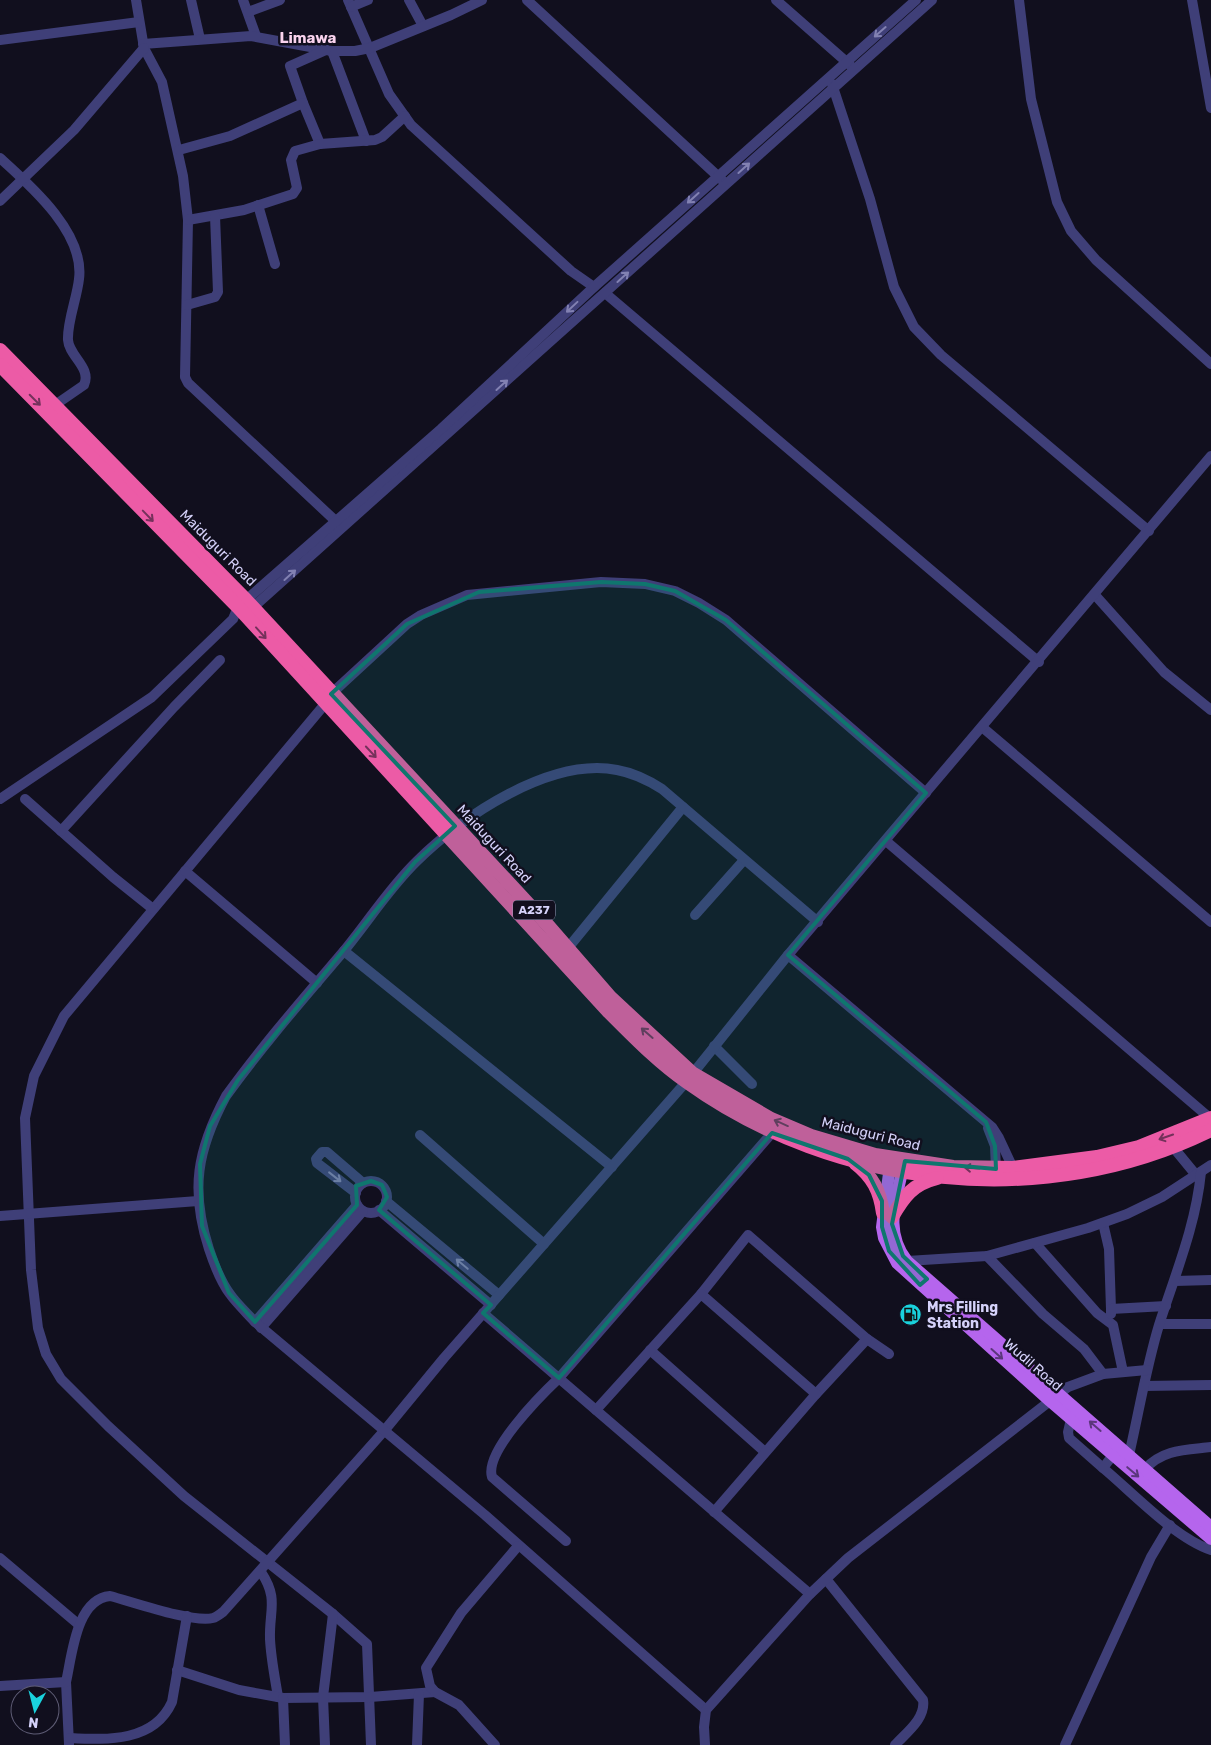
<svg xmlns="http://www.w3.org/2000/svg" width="1211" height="1745" font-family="Rubik,sans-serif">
<rect width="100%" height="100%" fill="#110f1e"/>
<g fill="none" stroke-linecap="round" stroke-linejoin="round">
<g stroke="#3f3f78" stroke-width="10">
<path d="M136 0 144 48 162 82 183 176 188 220 185 377 188 383 342 527"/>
<path d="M191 0 200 39"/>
<path d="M243 0 256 36"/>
<path d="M348 0 389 94 411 125 571 271 594 287"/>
<path d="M409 0 423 26"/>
<path d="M527 0 722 180"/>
<path d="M776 0 850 65"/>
<path d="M1019 0 1031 99 1057 202 1071 231 1096 260 1211 364"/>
<path d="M1192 0 1211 108"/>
<path d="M351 7 368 0"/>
<path d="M248 12 280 0"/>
<path d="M0 40 139 22"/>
<path d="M143 44 251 36 332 51H355L370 48 451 15 482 0"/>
<path d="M332 51 366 141"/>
<path d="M832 84 870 199 894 287 914 327 941 355 1149 531"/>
<path d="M303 103 290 66 326 50"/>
<path d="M179 150 230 136 303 103 320 144"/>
<path d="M0 158C31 186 85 233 79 279 77 298 67 322 68 340 69 356 92 368 84 385L55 405"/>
<path d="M0 201 74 130 144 48"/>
<path d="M258 205 275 264"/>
<path d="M188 220 244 210 293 194 297 188 291 160 295 151 320 144 375 140 382 137 405 116"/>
<path d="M605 293 1039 662"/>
<path d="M187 305 215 297 218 292 215 216"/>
<path d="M1095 595 1164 672 1211 710"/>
<path d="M249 611 932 0"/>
<path d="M331 694 407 624 421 615 467 595 601 582 645 584 675 591 699 603 726 620 926 793"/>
<path d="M325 704 64 1016 34 1076 25 1118 31 1270 38 1328 46 1354 61 1379 108 1426 184 1496 333 1614 367 1644 371 1745"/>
<path d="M982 727 1211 922"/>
<path d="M0 799 152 697 233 619 238 607 246 600 441 429 594 287 916 0"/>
<path d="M25 799 113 877 153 909"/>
<path d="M61 831 174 707 220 660"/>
<path d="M886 841 1211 1119"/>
<path d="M185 871 317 983"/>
<path d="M695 915 744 860"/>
<path d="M568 948 683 807"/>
<path d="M344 951 612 1167"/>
<path d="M788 955 992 1127 999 1138 1013 1168"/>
<path d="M714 1046 752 1084"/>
<path d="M988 1128 995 1146 996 1169"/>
<path d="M420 1135 544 1244"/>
<path d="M1173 1147 1196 1175"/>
<circle cx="371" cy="1197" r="16"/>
<path d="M356 1193 317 1163 316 1159 322 1152H327L363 1183"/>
<path d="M386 1201 499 1295"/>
<path d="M379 1210 491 1305"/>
<path d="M0 1216 198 1201"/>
<path d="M1103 1223 1109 1249 1111 1309"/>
<path d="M1035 1243 1097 1313 1113 1325 1123 1372"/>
<path d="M987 1256 1043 1314 1084 1349 1103 1374"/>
<path d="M907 1261 987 1256 1088 1228 1127 1214 1162 1197 1211 1165"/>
<path d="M1175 1281 1211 1280"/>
<path d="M701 1294 748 1235 867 1339 889 1354"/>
<path d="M483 1313 810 1594"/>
<path d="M1111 1314V1309L1166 1306"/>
<path d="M255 1322 357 1205"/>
<path d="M1160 1324H1211"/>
<path d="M261 1328 363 1211"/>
<path d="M650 1350 765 1452"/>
<path d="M1144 1386 1211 1385"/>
<path d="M816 1394 867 1339"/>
<path d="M596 1410 701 1294 816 1394 714 1512"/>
<path d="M1071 1419 1068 1432 1069 1438 1103 1468"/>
<path d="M1113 1455 1103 1468C1133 1493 1175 1538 1211 1550"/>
<path d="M1129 1455C1139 1412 1146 1368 1159 1325 1175 1275 1196 1225 1201 1172"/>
<path d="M1145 1469C1163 1449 1186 1450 1211 1447"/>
<path d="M566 1541 492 1477C484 1452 541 1395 559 1378L772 1133"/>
<path d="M0 1558 78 1624"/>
<path d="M261 1572C279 1599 269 1610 270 1639 271 1659 275 1678 278 1697"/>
<path d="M826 1579 923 1700C926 1718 907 1732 895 1745"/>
<path d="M177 1670 239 1690 283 1698 370 1697 435 1692"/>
<path d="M66 1682 69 1744"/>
<path d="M0 1686 66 1682C72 1656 76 1599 110 1596 133 1602 192 1623 213 1618 217 1617 220 1614 223 1612L384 1431 444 1358 686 1082 788 955 1211 456"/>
<path d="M283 1698 285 1745"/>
<path d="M706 1710 485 1515 255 1322C247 1313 237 1304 230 1294 220 1281 214 1264 209 1249 190 1190 197 1150 226 1096 262 1046 303 999 343 952 368 922 389 888 417 861 462 816 551 757 617 770 634 773 648 780 662 789L818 922"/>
<path d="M70 1738C108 1740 154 1742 172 1702L187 1616"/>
<path d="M325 1745 323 1697 333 1614"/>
<path d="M417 1745 419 1694"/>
<path d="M495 1745 459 1705 435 1692 430 1686 426 1668 461 1613 518 1546"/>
<path d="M705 1745 704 1727 706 1710 810 1594 848 1558 1068 1387 1103 1374 1147 1370"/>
<path d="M1065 1745 1151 1557 1170 1525"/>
</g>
<g stroke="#b565ed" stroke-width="12">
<path d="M891 1158 882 1227 884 1238 897 1263 1050 1401 1211 1539"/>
<path d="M904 1162C898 1197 882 1229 907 1261L1211 1527"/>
</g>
<g stroke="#ec5ba6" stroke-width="14">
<path d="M0 350 246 600 545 922 611 998 692 1073 771 1119 811 1136 875 1155 953 1167 1013 1168 1097 1157 1139 1147 1211 1118"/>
<path d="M0 365 238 607 608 1011C633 1036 658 1062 687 1082 836 1189 1045 1212 1211 1130"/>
<path d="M855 1163C873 1177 880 1191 883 1213"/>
<path d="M892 1217C904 1196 913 1184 937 1178"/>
</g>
</g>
<defs><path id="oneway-shaft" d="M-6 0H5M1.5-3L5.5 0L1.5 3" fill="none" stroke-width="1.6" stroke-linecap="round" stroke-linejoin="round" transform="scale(1.25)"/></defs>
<g stroke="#8281b2">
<use href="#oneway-shaft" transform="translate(880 32) rotate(139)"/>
<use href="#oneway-shaft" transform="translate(744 168) rotate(-42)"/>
<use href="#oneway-shaft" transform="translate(693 198) rotate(138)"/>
<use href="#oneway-shaft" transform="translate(623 277) rotate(-42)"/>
<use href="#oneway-shaft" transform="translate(572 307) rotate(137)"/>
<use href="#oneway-shaft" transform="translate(502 385) rotate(-42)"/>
<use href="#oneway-shaft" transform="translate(290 575) rotate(-42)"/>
<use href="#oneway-shaft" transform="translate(335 1177) rotate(38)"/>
<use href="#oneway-shaft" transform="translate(462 1264) rotate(-140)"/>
</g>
<g stroke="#74315b">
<use href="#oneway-shaft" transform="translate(35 400) rotate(45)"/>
<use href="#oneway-shaft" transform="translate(148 516) rotate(46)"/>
<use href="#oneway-shaft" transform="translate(261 633) rotate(48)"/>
<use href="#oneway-shaft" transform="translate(371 752) rotate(47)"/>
<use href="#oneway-shaft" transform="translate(647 1033) rotate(-139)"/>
<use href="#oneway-shaft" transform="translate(781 1123) rotate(-156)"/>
<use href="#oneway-shaft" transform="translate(1166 1137) rotate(161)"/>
<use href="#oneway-shaft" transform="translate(972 1168) rotate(-177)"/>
</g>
<g stroke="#5b367b">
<use href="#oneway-shaft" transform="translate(997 1354) rotate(42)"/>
<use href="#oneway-shaft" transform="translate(1095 1426) rotate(-139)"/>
<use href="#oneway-shaft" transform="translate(1133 1472) rotate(40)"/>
</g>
<path fill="#0f766e" fill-opacity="0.2" stroke="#0f766e" stroke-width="4" stroke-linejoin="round" d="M601 582 645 584 675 591 726 620 926 793 788 955 986 1122 995 1146 996 1169 905 1161 892 1224 903 1256 927 1279 920 1285 889 1251 882 1227V1201L869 1175 848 1159 772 1133 559 1378 483 1313 491 1305 379 1210 387 1197 382 1185 371 1181 356 1186 357 1205 255 1322 229 1293 202 1226 200 1164 210 1126 238 1080 415 862 455 826 331 694 407 624 479 592Z"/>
<defs>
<symbol id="fuel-disc" viewBox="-11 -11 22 22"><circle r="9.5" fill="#1ad2dd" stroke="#110f1e"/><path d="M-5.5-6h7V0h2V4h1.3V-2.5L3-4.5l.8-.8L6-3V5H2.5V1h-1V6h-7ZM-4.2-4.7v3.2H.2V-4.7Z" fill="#111"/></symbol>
</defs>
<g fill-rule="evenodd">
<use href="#fuel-disc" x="898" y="1302" width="25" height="25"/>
</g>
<g text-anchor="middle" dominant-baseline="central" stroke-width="5" stroke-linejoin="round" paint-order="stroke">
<rect fill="#110f1e" stroke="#9a98b8" stroke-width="1" x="513" y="900.5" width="42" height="19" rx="4"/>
<g font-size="12" font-weight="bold" fill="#d5d2fa">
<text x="534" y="910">A237</text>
</g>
<g font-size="14" fill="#d5d2fa" stroke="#110f1e">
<text transform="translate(218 548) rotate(45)">Maiduguri Road</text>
<text transform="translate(494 844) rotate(47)">Maiduguri Road</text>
<text transform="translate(871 1134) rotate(14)">Maiduguri Road</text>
<text transform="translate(1033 1365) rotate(41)">Wudil Road</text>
</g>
<g font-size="14" font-weight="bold" fill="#d5d2fa" stroke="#110f1e" text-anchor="start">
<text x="927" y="1307">Mrs Filling<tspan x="927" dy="16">Station</tspan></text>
</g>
<g font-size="15" font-weight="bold" fill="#fad3ee" stroke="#110f1e">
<text x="308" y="38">Limawa</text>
</g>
</g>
<g transform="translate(35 1710) rotate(187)"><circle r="24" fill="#110f1e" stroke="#5f5d76"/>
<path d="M0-4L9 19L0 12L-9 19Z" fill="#1ad2dd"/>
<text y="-8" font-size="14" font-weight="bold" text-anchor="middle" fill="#d5d2fa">N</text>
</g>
</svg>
